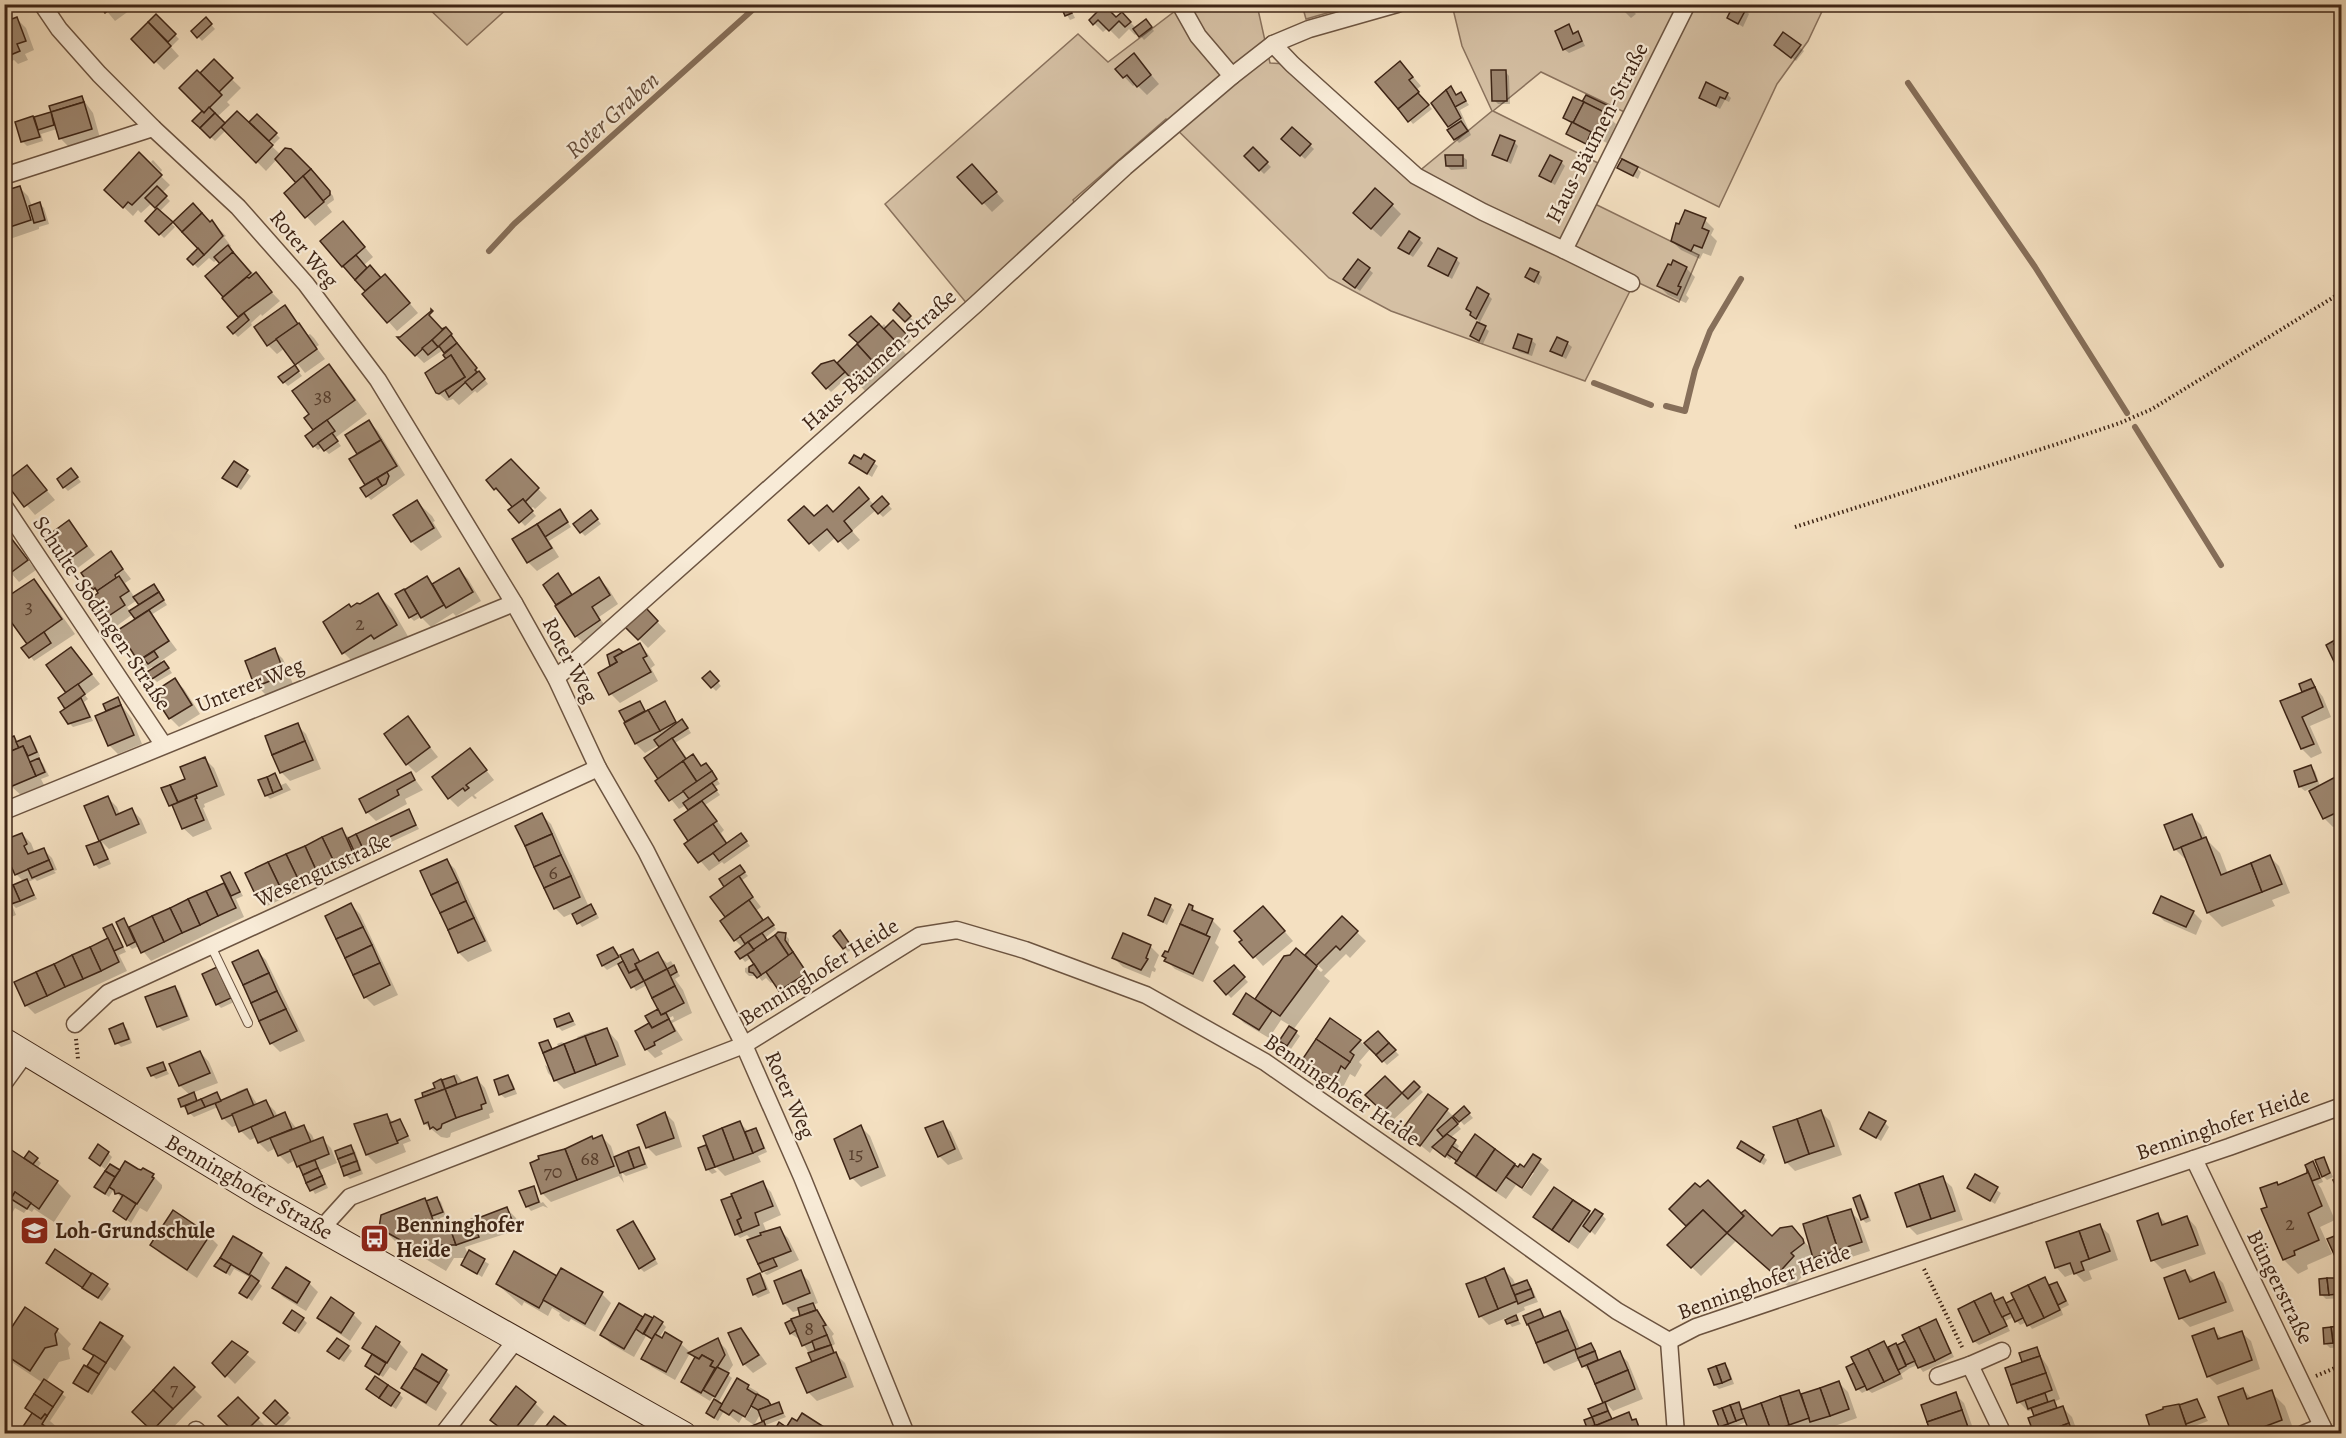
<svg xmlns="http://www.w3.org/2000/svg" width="2346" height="1438" font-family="Alegreya,serif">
<rect width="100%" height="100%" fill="#f4e0c1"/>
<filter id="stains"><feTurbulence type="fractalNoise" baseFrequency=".00333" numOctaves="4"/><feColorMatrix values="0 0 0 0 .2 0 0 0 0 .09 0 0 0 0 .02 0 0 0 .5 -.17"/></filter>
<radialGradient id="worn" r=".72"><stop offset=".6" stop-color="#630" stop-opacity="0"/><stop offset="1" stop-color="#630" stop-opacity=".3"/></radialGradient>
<g fill="#d5c0a4" stroke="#8a725d" stroke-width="1.5">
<path d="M425 5H511L467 45Z"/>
<path d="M1183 5H1257L1270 63 1287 64 1418 172 1492 111 1462 46 1452 5H1825L1808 41 1777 84 1719 207 1616 156 1635 117 1541 72 1493 111 1602 165 1593 203 1699 255 1679 302 1635 281 1585 381 1391 311 1329 278 1166 119 1073 200 1077 208 968 305 885 204 1078 34 1108 62Z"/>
<path d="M1348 5V7L1306 19 1302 5Z"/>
</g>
<g fill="#0003" fill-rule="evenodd">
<path d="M4 4H15L16 6 4 11Z"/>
<path d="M101 4H130L133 8 115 21Z"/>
<path d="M1068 4 1075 18 1070 20 1061 5Z"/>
<path d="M1617 4H1642L1634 12 1636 14 1631 18Z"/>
<path d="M1745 10 1749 14 1743 27 1729 18Z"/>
<path d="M1122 14 1136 28 1149 25 1154 31 1144 40 1138 33 1135 35 1129 29 1119 39 1108 28 1103 32 1091 20 1116 19Z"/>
<path d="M156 16 179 39 171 47 179 56 164 70 133 39Z"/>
<path d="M17 19 26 28 34 50 25 54 28 60 18 64 14 60 4 65V24Z"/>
<path d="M206 19 215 29 202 41 193 31Z"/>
<path d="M1569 26 1575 35 1577 33 1581 37 1585 46 1569 53 1564 49Z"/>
<path d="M1784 34 1804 51 1796 61 1780 48Z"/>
<path d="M1134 55 1159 84 1147 95 1136 84 1133 86 1117 69Z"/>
<path d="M214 62 241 88 227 102 230 105 217 117 225 125 237 113 281 155 319 179 333 196 334 200 327 205 332 212 315 226 286 193 298 183 277 159 266 171 226 130 215 141 194 121 204 111 200 75Z"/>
<path d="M1505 71 1509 76 1510 104H1498L1494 100Z"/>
<path d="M1409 72 1421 86 1416 90 1432 109 1413 124 1378 82Z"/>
<path d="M1451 88 1457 96 1461 94 1469 105 1460 110 1471 135 1459 143 1449 131 1452 129 1433 104Z"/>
<path d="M1727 94 1731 98 1729 102 1725 100 1720 109 1700 98Z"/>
<path d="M82 98 93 113 100 138 69 147 60 138 57 129 41 134 43 141 27 146 23 142 17 123 53 113Z"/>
<path d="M1606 106 1610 110 1607 116 1616 124 1607 143 1595 137 1590 147 1568 134 1573 124 1565 117 1589 107Z"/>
<path d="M257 116 280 138 274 144 251 122Z"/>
<path d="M1292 129 1314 149 1305 159 1283 139Z"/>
<path d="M4 135 14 167 4 170Z"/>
<path d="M1514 142 1518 146 1511 164 1493 154Z"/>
<path d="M1253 149 1271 167 1264 174 1246 156Z"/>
<path d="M139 155 170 185 162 193 170 201 159 212 175 227 164 238 147 221 158 209 152 203 141 213 138 210 133 216 106 190Z"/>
<path d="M1462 156 1467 160V169L1451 170 1447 166Z"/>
<path d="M153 160 162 170 161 172 151 162Z"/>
<path d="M1561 162 1565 166 1555 185 1541 176Z"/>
<path d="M1619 168H1637L1641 172 1638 179Z"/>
<path d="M981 175 1004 201 992 212 960 177Z"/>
<path d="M19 187 28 196 32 206 40 204 44 208 49 224 39 227V229L4 241V192Z"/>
<path d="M1392 205 1401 214 1381 237 1364 222Z"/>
<path d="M1705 220 1714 229 1711 235 1717 241 1711 256 1703 253 1700 259 1681 250 1672 241Z"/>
<path d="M212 222 226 236 224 237 231 246 229 248 280 301 262 316 261 314 251 323 252 325 238 337 234 333 241 317 207 276 222 264 218 259 214 262 209 258 198 268 189 259 198 250 203 256 205 254 175 223 210 224Z"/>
<path d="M352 232 373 257 364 265 381 280 394 285 418 313 397 331 364 294 367 292 322 242Z"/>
<path d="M1419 239 1423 243 1413 257 1404 251Z"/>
<path d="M1456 259 1460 263 1452 279 1430 266Z"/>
<path d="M1359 261 1373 273 1360 291 1349 283Z"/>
<path d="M1686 268 1695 277 1686 295 1689 298 1686 303 1668 295 1659 286Z"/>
<path d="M1538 273 1542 277 1539 285 1527 277Z"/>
<path d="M1488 295 1492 299 1479 324 1489 331 1483 344 1472 336 1479 321 1467 309Z"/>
<path d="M899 306 914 321 910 325 895 310Z"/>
<path d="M284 307 308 335 310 334 314 338 319 345 316 347 325 359 305 373 285 348 277 354 268 345Z"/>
<path d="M871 318 881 327 884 324 887 328 893 322 911 341 902 350 907 355 867 393 850 375 831 392 827 388 837 365 860 343 852 335Z"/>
<path d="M443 332 450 333 488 384 477 393 475 391 459 405 453 399 447 401 437 392 448 359 443 350 424 363 415 354Z"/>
<path d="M1531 340 1536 344 1532 356 1519 352 1515 348Z"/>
<path d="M1567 343 1572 347 1566 359 1552 351Z"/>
<path d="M328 366 342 380 367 414 335 438 341 446 329 454 322 447 318 450 314 446 316 430 306 418 311 414Z"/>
<path d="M295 367 302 376 288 386 280 378Z"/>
<path d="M369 422 378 431 405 475 371 500 367 496 368 485 359 455 347 435Z"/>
<path d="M4 428 11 436 4 442Z"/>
<path d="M864 456 878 466 872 477 855 466Z"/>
<path d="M511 461 547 498 535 509 533 507 530 509 536 516 525 526 510 510 515 507 495 489Z"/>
<path d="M234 463 251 476 241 490 228 481Z"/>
<path d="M27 467 55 500 35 515 7 482Z"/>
<path d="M75 474 81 482 68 491 64 487Z"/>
<path d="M868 498 874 505 882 498 892 509 883 517 876 510 852 531 860 540 848 550 836 537 819 552 790 520 834 514Z"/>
<path d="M417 502 432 516 435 521 433 522 442 537 421 551 412 542Z"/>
<path d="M560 511 571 527 549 541 559 557 537 571 528 562Z"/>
<path d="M595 516 601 524 585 536 581 532Z"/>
<path d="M69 522 95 555 75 570 66 561Z"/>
<path d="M4 540 7 542 11 540 36 570 19 582 11 573 5 577Z"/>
<path d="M111 553 131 579 125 583 135 598 157 590 167 605 151 615 177 650 161 661V664L168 667 172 673 157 682 153 678 154 669 152 667 148 669 139 660 137 619 133 614 114 628 92 599 99 595 83 573ZM137 600 141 606 131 612 127 607Z"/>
<path d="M459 570 468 579 481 601 456 616 453 613 431 627 421 617 414 621 410 617 427 578 434 585Z"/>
<path d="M599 579 608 588 618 604 599 617 608 630 585 645 576 636 545 586 573 597Z"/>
<path d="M33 581 47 595 75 634 34 661 24 648 29 644Z"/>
<path d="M378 595 392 609 409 638 357 666 343 652 352 609Z"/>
<path d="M646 610 666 631 648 648 628 627Z"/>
<path d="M639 645 648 654 655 665 651 668 658 681 620 703 611 694 612 666 608 656 619 650 623 654Z"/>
<path d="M71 649 100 684 85 695 88 699 84 702 93 721 73 727 69 723 67 709Z"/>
<path d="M274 650 283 659 293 684 266 695 257 686Z"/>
<path d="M710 674 721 686 716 691 704 679Z"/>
<path d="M175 680 184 689 200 714 179 727 170 718 154 693Z"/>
<path d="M2311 681 2323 697 2331 717 2310 726 2322 753 2311 758 2302 749 2282 702 2305 692 2304 691Z"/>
<path d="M117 699 132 719 142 744 118 754 109 745 108 712 105 704Z"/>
<path d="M639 702 647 712 665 703 678 724 686 725 691 733 675 743 688 759 702 768 710 769 720 784 714 787 720 795 705 805 724 830 721 833 728 844 745 839 750 846 724 864 722 862 709 871 686 844 690 841 676 821 691 811 686 805 679 809 657 781 660 779 661 748 659 745 645 753 636 744 626 724 627 723 621 712Z"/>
<path d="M4 705 11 715 6 718 4 716Z"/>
<path d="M407 718 438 757 416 773 407 764Z"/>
<path d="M297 725 306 734 321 769 290 781 281 772Z"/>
<path d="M14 738 18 743 30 738 34 742 40 756 37 758 43 764 49 776 41 779 44 785 21 795 13 788 9 790 4 786V742Z"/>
<path d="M470 750 494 780 474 795 477 798 475 799 472 796 458 807 449 798Z"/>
<path d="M205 759 214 768 225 795 204 804 205 807 203 808 212 829 193 837 183 828 163 789 187 780Z"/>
<path d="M2311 767 2315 771 2320 786 2342 776V823L2333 827 2324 818 2309 789 2305 791 2300 787 2296 772Z"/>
<path d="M411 774 423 790 405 799 407 804 376 821 367 812Z"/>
<path d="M275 775 281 785 286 783 291 790 270 799 266 795Z"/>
<path d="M108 798 117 807 120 815 132 810 141 819 147 833 109 849 102 842 111 864 99 869 95 864 88 847 101 842Z"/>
<path d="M409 811 419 829 359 857 361 862 267 906 258 897 341 830 350 838Z"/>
<path d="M542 815 551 824 589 907 591 906 595 910 599 918 582 927 573 913 564 917 555 908Z"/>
<path d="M2192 816 2201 825 2207 840 2220 853 2228 874 2270 857 2279 866 2290 893 2272 900 2275 906 2222 927 2208 913 2187 857 2184 858 2175 849Z"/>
<path d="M22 834 31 843 35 853 43 849 52 858 57 870 54 871 56 873 37 881 35 879 28 882 37 899 16 908 11 903 16 915 4 920V887L6 890 24 882 16 874Z"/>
<path d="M446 860 455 869 492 951 468 962 459 953 422 871Z"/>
<path d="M740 867 748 876 741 881 761 907 757 910 764 921 772 923 776 929 765 938 768 941 785 935 789 939V945L815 983 789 999 774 981 771 983 766 978 762 981 758 976H749L745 972V968L753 966 758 971 751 958 745 962 737 952 743 948 735 940 727 918 712 897 726 887Z"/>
<path d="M230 873 243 896 236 899 244 917 151 961 139 946 132 949 128 945 124 920 130 928 224 885 229 889Z"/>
<path d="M351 905 360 914 398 995 374 1006 365 997Z"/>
<path d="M1170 906 1174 910 1167 925 1150 915Z"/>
<path d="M1190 906 1199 914 1212 920 1221 929 1215 943 1219 947 1203 982 1175 969 1166 960Z"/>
<path d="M2155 912H2193L2202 921 2196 935 2164 921Z"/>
<path d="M1272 917 1293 941 1263 966 1242 942Z"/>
<path d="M1342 918 1366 941 1350 958 1346 954 1324 976 1330 981 1293 1030 1300 1036 1291 1049 1281 1040 1291 1026 1281 1020 1269 1038 1244 1023 1235 1014 1263 1005 1257 999 1296 950 1321 972 1323 970 1307 955Z"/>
<path d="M112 926 126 952 119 955 127 971 35 1014 26 1005 107 940Z"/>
<path d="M835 936H844L853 949 848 952Z"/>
<path d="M1150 946 1159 955 1154 967 1156 969 1155 972 1152 971 1150 978 1123 967 1114 958Z"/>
<path d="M613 949 623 963 633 951 641 963 657 954 667 963 671 961 680 976 675 979 683 990 692 1013 672 1023 683 1040 661 1051 663 1054 655 1058 646 1049 652 1030 674 1019 673 1016 653 1026 660 1010 647 985 636 991 620 963 607 970 603 966 599 956Z"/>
<path d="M257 951 266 960 305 1041 280 1052 271 1043Z"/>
<path d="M1234 967 1248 982 1231 998 1216 982Z"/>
<path d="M217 969 234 1002 221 1008 217 1004Z"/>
<path d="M175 987 179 991 190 1020 163 1031 159 1027 147 998Z"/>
<path d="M569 1014 576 1025 562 1031 558 1027Z"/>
<path d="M123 1025 127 1029 132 1043 121 1047 117 1043Z"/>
<path d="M607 1030 618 1042 626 1065 564 1089 548 1073 545 1065 551 1069 541 1044 547 1041 553 1050 559 1048 557 1044 562 1042 566 1046 578 1039 577 1037 593 1031 597 1034Z"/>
<path d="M1378 1033 1399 1055 1387 1065 1371 1048 1359 1062 1362 1065 1355 1077 1350 1074 1342 1089 1313 1069 1304 1060 1360 1041 1364 1045Z"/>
<path d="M200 1052 209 1062 218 1083 192 1093 199 1102 217 1094 222 1102 238 1095 236 1092 246 1088 258 1105 266 1102 275 1111 278 1117 285 1114 297 1129 303 1126 312 1135 315 1142 322 1139 331 1148 337 1163 320 1170 328 1188 315 1194 296 1160 288 1164 279 1155 276 1148 268 1152 259 1143 257 1137 250 1140 241 1131 238 1125 232 1127 223 1118 218 1107 194 1117 182 1106 190 1095 180 1086Z"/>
<path d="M162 1063 169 1074 156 1079 152 1075Z"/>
<path d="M457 1074 463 1083 476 1078 485 1088 494 1112 489 1114 490 1118 451 1133 450 1137 447 1138 441 1137 425 1124 423 1094 437 1089 434 1084Z"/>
<path d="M508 1077 512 1081 517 1094 505 1098 500 1094Z"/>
<path d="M1385 1078 1402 1095 1414 1083 1423 1092 1393 1120 1367 1095Z"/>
<path d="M1464 1108 1473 1118 1464 1125 1457 1117 1454 1121 1461 1129 1450 1138 1459 1146 1457 1150 1463 1155 1475 1137 1519 1170 1524 1169 1533 1156 1549 1170 1531 1196 1522 1190 1534 1173H1530L1520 1188 1516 1185 1506 1199 1466 1172 1457 1163 1458 1161 1452 1157 1450 1160 1434 1147 1430 1153 1403 1131 1447 1110 1454 1117Z"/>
<path d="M1821 1112 1830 1121 1842 1155 1795 1171 1786 1162Z"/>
<path d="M665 1113 674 1122 682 1147 656 1156 647 1147Z"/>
<path d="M386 1115 394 1123 399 1121 403 1125 411 1141 403 1144 406 1152 376 1164 367 1155 356 1125Z"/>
<path d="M740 1123 749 1132 755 1129 759 1133 767 1152 758 1156 761 1162 725 1176 710 1161 708 1163 717 1172 712 1174 708 1170 700 1149 706 1147 710 1151Z"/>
<path d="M942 1123 951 1132 963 1159 948 1165 939 1156Z"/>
<path d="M1885 1123 1889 1127 1881 1141 1861 1128Z"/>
<path d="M861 1127 870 1136 886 1176 861 1187 852 1178Z"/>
<path d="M602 1137 611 1146 615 1158 638 1149 642 1153 648 1168 626 1176 621 1172 624 1183 619 1176 551 1202 542 1193 554 1155Z"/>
<path d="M351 1146 355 1151 363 1174 350 1179 346 1175Z"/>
<path d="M1739 1148 1763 1156 1767 1160 1764 1165Z"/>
<path d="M4 1153 30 1164 26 1158 37 1159 41 1163 37 1169 57 1182 71 1196 54 1222 34 1209 32 1212 27 1209 24 1213 15 1208 11 1215 4 1210Z"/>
<path d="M108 1153 112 1157 105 1169 91 1158Z"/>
<path d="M2323 1158 2327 1163 2333 1177 2327 1180 2319 1172 2323 1182 2318 1184 2321 1188 2335 1220 2320 1227 2332 1254 2307 1265 2308 1269 2298 1274 2284 1260 2263 1210 2269 1207 2262 1190 2308 1174 2312 1179 2313 1163 2320 1171Z"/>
<path d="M119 1171H137L153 1176 162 1185V1188L147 1212 140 1208 131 1223 115 1211 122 1199 114 1189 109 1197 100 1191Z"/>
<path d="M1975 1176 2001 1193 1995 1204 1969 1187Z"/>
<path d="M1942 1178 1952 1187 1963 1220 1917 1235 1908 1226Z"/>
<path d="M762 1183 771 1192 781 1215 763 1223 767 1233 779 1229 788 1238 799 1260 767 1275 764 1273 768 1271 752 1240 747 1235 740 1238 736 1234Z"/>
<path d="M1695 1185 1772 1238 1792 1228 1812 1250 1850 1211 1859 1220 1870 1251 1824 1266 1816 1258 1804 1267 1807 1271 1791 1289 1736 1241 1701 1276 1669 1245 1688 1226 1671 1209Z"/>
<path d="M533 1188 541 1203 543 1202 548 1208 543 1206 531 1211 527 1206Z"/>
<path d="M1860 1197 1864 1201 1871 1221 1866 1223 1862 1219Z"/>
<path d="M437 1198 441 1202 446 1216 440 1218 443 1226 449 1228 507 1209 516 1218 520 1229 465 1247 468 1255 469 1252 489 1264 482 1277 463 1265 466 1258H454L446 1271 395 1241 381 1227Z"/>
<path d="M1589 1212 1592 1216 1602 1215 1606 1219 1595 1235 1591 1231 1578 1249 1544 1226 1535 1217Z"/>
<path d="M2158 1215 2167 1224 2187 1217 2196 1227 2206 1254 2162 1269 2153 1260Z"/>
<path d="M633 1223 658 1264 644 1272 640 1268Z"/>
<path d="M2099 1225 2109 1234 2118 1260 2089 1271 2092 1279 2084 1282 2075 1273 2065 1277 2056 1267Z"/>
<path d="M209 1236 218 1245 197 1278 161 1254 152 1245Z"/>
<path d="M261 1254 270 1263 259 1283 262 1286 252 1301 241 1293 251 1278 234 1269 230 1276 216 1266Z"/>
<path d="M48 1262 107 1285 111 1289 102 1301 57 1271Z"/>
<path d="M562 1270 602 1294 611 1303 595 1332 571 1319 569 1322 563 1319 559 1315 560 1313 552 1308 548 1316 524 1302 522 1306 497 1284 558 1278Z"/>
<path d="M1504 1270 1513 1279 1516 1286 1527 1282 1531 1286 1538 1302 1524 1307 1525 1310 1514 1315 1521 1324 1512 1327 1506 1318 1489 1325 1480 1316Z"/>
<path d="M2185 1271 2195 1281 2214 1274 2223 1283 2234 1311 2190 1327 2181 1318Z"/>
<path d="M800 1272 809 1281 818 1303 813 1305 834 1334 832 1336 835 1344 832 1346 835 1353 845 1363 854 1387 817 1401 808 1392 814 1362 801 1340 791 1334 787 1324 803 1316 800 1310 793 1312 784 1303Z"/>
<path d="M760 1275 764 1279 770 1293 758 1298 754 1294Z"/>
<path d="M2342 1278V1298L2326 1299 2322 1295Z"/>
<path d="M2044 1279 2050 1286 2057 1284 2061 1288 2069 1305 2061 1309 2063 1315 2032 1329 2027 1322 2020 1325 2014 1317 2005 1321 2010 1331 1979 1345 1974 1341 1960 1309 1991 1295 1996 1302 2003 1299 2007 1303Z"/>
<path d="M309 1283 318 1292 306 1311 283 1297 274 1288Z"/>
<path d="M619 1305 643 1319 645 1315 662 1323 666 1327 659 1338 662 1340 665 1335 681 1344 690 1352 717 1340 726 1349 733 1365 727 1374 732 1378 718 1403 722 1406 737 1380 758 1392 761 1398 772 1406 778 1404 786 1417 766 1425 770 1434H751L749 1429 766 1423 761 1413 754 1425 745 1419 758 1397 755 1395 739 1423 724 1411 718 1421 712 1417 708 1413 716 1398 713 1397 710 1401 692 1390 683 1381 696 1359 690 1353 675 1380 652 1367 643 1358 654 1340 646 1336 634 1357 611 1344 602 1335Z"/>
<path d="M1540 1311 1545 1319 1560 1313 1569 1322 1580 1349 1591 1345 1600 1361 1619 1353 1628 1362 1643 1399 1613 1411 1607 1404 1613 1420 1628 1414 1646 1434H1586L1589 1429 1586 1421 1593 1418 1590 1410 1606 1403 1591 1369 1587 1370 1580 1360 1554 1371 1545 1362Z"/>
<path d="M353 1314 362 1323 350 1341 328 1326 319 1317Z"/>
<path d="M303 1319 307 1323 299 1334 285 1323Z"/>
<path d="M1935 1321 1939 1325 1954 1357 1923 1372 1918 1365 1910 1368 1901 1374 1903 1379 1872 1393 1868 1390 1862 1393 1858 1389 1848 1368 1884 1343 1889 1348 1907 1342Z"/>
<path d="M2342 1327V1347L2330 1348 2326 1344 2325 1329Z"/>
<path d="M376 1328 399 1343 408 1352 396 1371 390 1367 383 1377 371 1370 373 1356 364 1347Z"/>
<path d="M57 1330 71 1344 68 1348 70 1359 59 1362 46 1382 66 1397 50 1421 60 1430 58 1434H20L33 1414 27 1408 43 1383 13 1363 4 1355V1341Z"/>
<path d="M740 1330 749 1339 767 1364 753 1373 744 1364Z"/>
<path d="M2213 1330 2223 1339 2241 1332 2251 1341 2260 1369 2217 1385 2208 1376Z"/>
<path d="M122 1338 131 1347 115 1371 110 1367 92 1395 79 1386 94 1357 85 1349Z"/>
<path d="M232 1343 256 1362 235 1384 214 1363Z"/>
<path d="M348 1347 352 1351 344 1362 333 1355Z"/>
<path d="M2036 1349 2048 1367 2060 1399 2054 1402 2059 1409 2063 1408 2072 1417 2078 1434H2035L2036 1417 2032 1410 2028 1411 2019 1402 2025 1363 2023 1361Z"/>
<path d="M1725 1365 1729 1369 1734 1384 1719 1389 1715 1385Z"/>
<path d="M175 1370 202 1397 167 1434H156L134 1412Z"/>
<path d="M446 1371 450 1375 442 1388 447 1393 436 1411 412 1396 403 1387Z"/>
<path d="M1839 1383 1848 1392 1857 1418 1821 1431 1817 1427 1797 1434H1751L1747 1422 1724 1430 1720 1426 1738 1404 1743 1411 1798 1392 1802 1395Z"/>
<path d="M2243 1389 2252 1399 2271 1392 2285 1406 2295 1434H2233Z"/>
<path d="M372 1393 399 1394 403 1398 396 1409Z"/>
<path d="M1955 1394 1964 1403 1975 1434H1952Z"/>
<path d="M238 1399 267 1428 261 1434H238Z"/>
<path d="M2196 1400 2208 1421 2192 1427 2194 1434H2154Z"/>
<path d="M275 1402 291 1418 281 1428 265 1413Z"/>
<path d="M535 1403 544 1412 527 1434H507Z"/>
</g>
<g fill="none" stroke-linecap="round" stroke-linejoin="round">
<g stroke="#866f5a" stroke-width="6">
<path d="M1908 83 2035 267 2127 413"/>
<path d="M489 251 514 224 759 4"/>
<path d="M1594 383 1651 405"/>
<path d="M1666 406 1685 411 1695 370 1710 331 1741 279"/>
<path d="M2135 427 2221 565"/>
</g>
</g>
<g fill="#9d866f" stroke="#3e2516" stroke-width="1.5">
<path d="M99 4H117L105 13Z"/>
<path d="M1060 4H1068L1072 13 1065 16Z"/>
<path d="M1734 4 1746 9 1738 24 1727 18Z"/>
<path d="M1104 5 1116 17 1122 12 1131 22 1125 27 1119 21 1109 31 1098 20 1093 25 1089 20Z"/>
<path d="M156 14 176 34 168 42 148 22Z"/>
<path d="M17 17 26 41 17 44 20 51 8 56 4 52V22Z"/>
<path d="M206 17 212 24 197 38 191 31Z"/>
<path d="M1146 19 1152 27 1139 37 1133 29Z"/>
<path d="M148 22 171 46 154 63 131 39Z"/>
<path d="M1569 24 1573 34 1578 31 1582 41 1563 50 1555 31Z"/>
<path d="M1783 32 1801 45 1791 58 1774 45Z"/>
<path d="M1134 53 1151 75 1137 87 1127 75 1123 78 1115 69Z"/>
<path d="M214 59 233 78 219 92 200 73Z"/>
<path d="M1400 61 1413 77 1409 80 1419 92 1398 109 1375 82Z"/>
<path d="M197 70 222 95 204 113 179 88Z"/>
<path d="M1491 70H1506L1507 101H1492Z"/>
<path d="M1706 82 1728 93 1725 99 1720 97 1716 106 1699 98Z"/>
<path d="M1451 86 1456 95 1461 92 1466 101 1455 107 1446 90Z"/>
<path d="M1446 90 1461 118 1448 127 1431 103Z"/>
<path d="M1418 93 1429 105 1408 122 1398 109Z"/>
<path d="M1586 95 1607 105 1604 112 1582 102Z"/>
<path d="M82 96 84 102 51 112 49 106Z"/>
<path d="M1573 97 1584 102 1573 123 1563 118Z"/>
<path d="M84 102 92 129 59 139 51 112Z"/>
<path d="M1584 102 1608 114 1597 135 1573 123Z"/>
<path d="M209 107 215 113 200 128 192 121 202 111 204 113Z"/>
<path d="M237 111 273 145 256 163 221 127Z"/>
<path d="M51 112 54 125 38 130 34 117Z"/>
<path d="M215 113 225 123 210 138 200 128Z"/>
<path d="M257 114 277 133 269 141 249 122Z"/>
<path d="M33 116 40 137 21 142 15 122Z"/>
<path d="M1461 121 1468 131 1454 140 1447 130Z"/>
<path d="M1572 122 1591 132 1586 144 1566 134Z"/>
<path d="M1292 127 1311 144 1300 156 1281 139Z"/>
<path d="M1500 135 1515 141 1507 161 1492 155Z"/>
<path d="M1253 147 1268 162 1259 171 1244 156Z"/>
<path d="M285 148 291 149 311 169 296 183 275 159Z"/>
<path d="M139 152 162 175 132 205 128 202 123 208 104 190Z"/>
<path d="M1445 155H1463V166H1446Z"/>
<path d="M1550 155 1562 161 1551 182 1539 176Z"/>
<path d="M1622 159 1638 167 1633 176 1617 168Z"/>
<path d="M972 164 997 192 982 204 957 177Z"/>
<path d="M311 169 330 191V195L323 201 303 176Z"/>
<path d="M303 176 324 202 305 218 284 193Z"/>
<path d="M20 186 31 220 4 229V191Z"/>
<path d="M157 186 167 196 155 208 145 198Z"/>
<path d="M1375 188 1393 204 1371 229 1353 213Z"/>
<path d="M40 202 45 220 34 223 29 206Z"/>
<path d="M193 203 202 213 182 232 173 222Z"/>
<path d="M157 208 173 222 159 235 145 221Z"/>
<path d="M1685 210 1706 218 1702 228 1709 231 1702 248 1694 245 1691 251 1671 241 1676 223 1679 224Z"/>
<path d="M202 213 210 222 212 220 223 236 204 255 182 232Z"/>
<path d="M343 221 365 247 342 267 320 241Z"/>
<path d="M1409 231 1420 238 1409 254 1398 248Z"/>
<path d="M228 245 233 252 220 264 214 257Z"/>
<path d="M198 248 204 255 193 265 187 259Z"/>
<path d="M1438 248 1457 258 1448 276 1428 266Z"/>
<path d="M233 252 251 273 223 297 205 276Z"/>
<path d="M356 255 367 268 355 280 343 266Z"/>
<path d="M1358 259 1370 268 1355 288 1343 279Z"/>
<path d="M1673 260 1687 267 1678 286 1681 287 1677 295 1657 286 1668 264 1671 265Z"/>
<path d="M370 265 381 278 365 291 355 280Z"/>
<path d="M1530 268 1539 272 1534 282 1525 277Z"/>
<path d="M256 272 272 292 238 317 222 298 247 277 249 278Z"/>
<path d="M385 274 410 303 387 323 362 294Z"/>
<path d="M1477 287 1489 294 1476 319 1470 315 1471 312 1466 309Z"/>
<path d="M899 303 911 316 905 322 893 310Z"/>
<path d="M285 305 298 324 267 346 254 327Z"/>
<path d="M431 309 433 311 429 315 442 329 446 327 415 356 397 337H400L431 311Z"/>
<path d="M244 313 249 320 233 334 227 327Z"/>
<path d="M871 316 879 324 858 343 849 335Z"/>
<path d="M893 320 908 336 899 345 884 329Z"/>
<path d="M1477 322 1486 326 1479 341 1470 336Z"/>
<path d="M299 323 317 349 295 365 276 339Z"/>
<path d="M879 324 899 345 877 366 857 344Z"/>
<path d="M446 327 452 334 438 347 432 340Z"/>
<path d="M1518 334 1532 339 1528 353 1513 348Z"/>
<path d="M451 335 457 343 444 353 439 346Z"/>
<path d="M1557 337 1568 342 1562 356 1550 351Z"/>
<path d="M432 340 438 347 428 355 422 348Z"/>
<path d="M457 343 477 368 475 370 477 372 449 397 445 390 465 377 451 355 446 359 443 355Z"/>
<path d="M857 344 877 366 857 385 837 363Z"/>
<path d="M451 355 465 377 439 394 436 393 425 373Z"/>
<path d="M834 360 845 372 826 389 812 373 821 364Z"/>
<path d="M329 364 355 400 313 430 304 418 309 414 292 391Z"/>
<path d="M295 365 299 371 283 383 278 377Z"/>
<path d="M479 371 485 379 472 390 465 382Z"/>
<path d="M327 420 335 431 313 447 305 436Z"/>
<path d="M369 420 381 440 357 454 345 435Z"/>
<path d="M332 433 338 441 324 451 318 443Z"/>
<path d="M381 440 397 466 365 485 349 459Z"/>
<path d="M864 454 875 461 867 474 849 463 854 455 861 459Z"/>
<path d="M511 459 539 488 525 502 523 499 513 508 496 488 494 490 486 480Z"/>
<path d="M234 461 248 470 237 487 222 478Z"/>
<path d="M27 465 47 490 24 507 5 482Z"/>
<path d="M71 468 78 477 63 488 57 479Z"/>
<path d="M387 472 389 476 386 484 382 486 377 478Z"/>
<path d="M377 478 382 486 366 497 360 488Z"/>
<path d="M859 487 869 499 844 521 852 531 838 542 827 529 809 544 788 520 804 506 814 516 827 505 833 512Z"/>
<path d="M882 496 889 504 878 514 871 506Z"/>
<path d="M523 499 533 511 519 523 508 510Z"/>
<path d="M417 500 434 528 411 542 393 515Z"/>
<path d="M560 509 568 522 545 537 537 524Z"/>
<path d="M591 510 598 519 580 533 573 524Z"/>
<path d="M69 520 87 546 65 562 46 537Z"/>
<path d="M537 524 552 548 527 563 512 539Z"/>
<path d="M11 538 28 560 9 574 4 567V540L6 541Z"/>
<path d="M111 551 123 569 115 575 116 578 97 591 95 588 93 590 81 573Z"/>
<path d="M459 568 473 592 446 608 432 584Z"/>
<path d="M558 573 572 595 556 605 543 585Z"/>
<path d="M119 576 129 591 120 597 125 605 104 619 90 599 98 593 97 591Z"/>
<path d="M427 576 444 605 421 618 404 590Z"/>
<path d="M599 577 610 595 592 607 600 620 575 637 555 606Z"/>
<path d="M34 579 62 619 27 644 4 612V599Z"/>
<path d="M154 584 159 592 139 605 133 597Z"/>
<path d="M404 589 418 613 409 618 395 594Z"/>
<path d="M159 592 164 600 135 619 129 611Z"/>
<path d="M378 593 397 625 374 639 371 635 342 654 323 622 349 604 351 607 357 603 360 604Z"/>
<path d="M646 608 658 621 638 640 625 627Z"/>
<path d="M149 610 169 641 138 661 118 630Z"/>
<path d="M44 632 51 643 29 658 21 648Z"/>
<path d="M2335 640 2337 642 2334 644 2342 657 2341 676 2326 645Z"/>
<path d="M2342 640V657L2334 644Z"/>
<path d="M640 643 647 656 643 658 651 672 609 695 598 673 617 662 614 657Z"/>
<path d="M71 647 92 674 66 693 46 665Z"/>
<path d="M275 648 285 675 255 687 245 661Z"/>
<path d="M619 649 623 652 614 657 617 662 610 666 607 655Z"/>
<path d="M154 651 158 657 148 664 143 658Z"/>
<path d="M164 661 169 668 152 679 147 672Z"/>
<path d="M710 671 719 681 711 688 702 678Z"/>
<path d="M175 678 192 705 169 719 152 693Z"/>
<path d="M2311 679 2315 687 2302 692 2299 684Z"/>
<path d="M78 684 85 694 65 709 58 698Z"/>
<path d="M2315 687 2323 707 2302 717 2314 744 2301 749 2280 701Z"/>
<path d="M118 697 121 705 106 711 103 704Z"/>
<path d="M81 698 90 717 68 724 60 712Z"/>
<path d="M640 701 645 711 625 722 619 711Z"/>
<path d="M665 701 676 722 660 731 648 710Z"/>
<path d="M121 705 134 735 108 746 95 716Z"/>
<path d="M648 710 660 731 635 744 624 723Z"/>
<path d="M408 716 430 747 406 765 384 734Z"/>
<path d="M682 719 688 728 659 747 654 740Z"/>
<path d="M298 723 305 741 272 755 265 736Z"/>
<path d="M14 736 19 748 4 754V740Z"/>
<path d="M30 736 37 752 28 756 23 746 19 748 16 742Z"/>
<path d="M672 738 686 759 658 779 644 758Z"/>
<path d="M305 741 313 760 280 773 272 755Z"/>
<path d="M23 746 36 776 10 787 4 773V754Z"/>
<path d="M470 748 487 770 466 785 469 788 465 791 463 788 448 799 432 777Z"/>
<path d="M693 754 701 766 706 763 712 771 697 782 683 761Z"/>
<path d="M205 757 217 786 178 802 170 785 185 779 180 767Z"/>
<path d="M39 758 45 772 36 776 30 762Z"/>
<path d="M683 761 697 782 669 801 655 781Z"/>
<path d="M2311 765 2317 781 2299 787 2294 771Z"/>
<path d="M712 771 717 779 689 799 683 791Z"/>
<path d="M411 772 415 780 397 790 399 795 366 813 359 799Z"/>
<path d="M275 773 282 789 273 793 267 777Z"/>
<path d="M2341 774 2342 810 2323 819 2309 791Z"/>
<path d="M267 777 273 793 265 796 258 780Z"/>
<path d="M712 783 717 790 688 810 683 803Z"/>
<path d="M170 785 178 803 169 806 161 788Z"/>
<path d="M196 795 197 798 195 799 204 820 182 829 172 805Z"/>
<path d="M108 796 116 815 132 808 139 824 99 841 84 806Z"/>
<path d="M702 801 717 821 688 841 674 820Z"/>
<path d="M409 809 416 825 363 849 356 834Z"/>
<path d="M542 813 552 834 525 846 515 826Z"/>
<path d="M2192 814 2202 839 2174 850 2164 825Z"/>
<path d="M713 824 727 844 698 863 684 844Z"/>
<path d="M342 828 353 853 334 862 322 837Z"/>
<path d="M22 833 27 844 24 846 28 854 44 848 49 860 15 875 4 850V840Z"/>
<path d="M741 833 747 841 719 861 713 853Z"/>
<path d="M356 834 363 849 355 853 348 838Z"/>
<path d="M552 834 561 855 534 867 525 846Z"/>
<path d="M322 837 334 862 316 870 305 846Z"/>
<path d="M2206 837 2221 875 2251 863 2262 892 2207 913 2181 847Z"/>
<path d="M100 841 108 859 94 865 86 846Z"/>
<path d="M305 846 316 870 298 879 286 854Z"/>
<path d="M286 854 298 879 280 887 268 862Z"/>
<path d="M561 855 571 876 544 888 534 867Z"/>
<path d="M2270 855 2282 884 2262 892 2251 863Z"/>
<path d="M447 859 458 882 431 895 420 871Z"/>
<path d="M49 860 53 869 32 878 28 869Z"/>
<path d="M268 862 280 887 257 898 245 873Z"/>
<path d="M740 865 745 872 724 887 719 879Z"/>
<path d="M230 872 240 892 231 896 221 876Z"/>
<path d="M571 876 580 897 554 909 544 888Z"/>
<path d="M739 876 753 897 725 917 710 897Z"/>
<path d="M27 879 34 895 20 901 13 885Z"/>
<path d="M458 882 466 901 440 913 431 895Z"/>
<path d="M224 883 236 908 218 916 206 891Z"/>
<path d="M13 885 20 901 11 904 4 889Z"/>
<path d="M206 891 218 916 200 925 188 899Z"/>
<path d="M2161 896 2194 911 2186 927 2153 913Z"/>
<path d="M1155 898 1171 905 1163 922 1148 915Z"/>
<path d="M188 899 200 925 182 933 170 908Z"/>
<path d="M749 900 763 920 734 941 720 921Z"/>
<path d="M466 901 474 918 448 930 440 913Z"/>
<path d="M351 903 363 927 336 939 325 916Z"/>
<path d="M591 904 596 914 577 924 572 914Z"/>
<path d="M1189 904 1193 906 1192 910 1213 919 1206 935 1180 924Z"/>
<path d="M1263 906 1285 931 1253 958 1239 942 1242 940 1234 931Z"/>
<path d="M170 908 182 933 164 942 152 916Z"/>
<path d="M152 916 164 942 141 953 129 927Z"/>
<path d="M1342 916 1358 931 1340 950 1336 946 1316 966 1305 955Z"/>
<path d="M768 917 774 925 745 944 740 936Z"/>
<path d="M124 918 135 942 127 946 116 922Z"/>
<path d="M474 918 485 941 458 953 448 930Z"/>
<path d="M112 924 123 947 114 951 103 928Z"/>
<path d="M1180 924 1210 937 1193 974 1164 961 1166 958 1162 956 1165 951 1168 952Z"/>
<path d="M363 927 372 945 345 958 336 939Z"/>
<path d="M840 930 850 944 843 949 833 936Z"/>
<path d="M778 932 786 933 785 940 793 952 789 956 775 935Z"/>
<path d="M762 933 767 940 754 950 748 942Z"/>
<path d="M1123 933 1151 945 1146 958 1148 959 1141 970 1112 958Z"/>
<path d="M775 935 789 956 761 975 747 954Z"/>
<path d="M108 938 119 962 101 971 90 947Z"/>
<path d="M748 942 754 950 740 959 735 952Z"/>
<path d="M372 945 380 963 353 975 345 958Z"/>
<path d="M90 947 101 971 83 979 72 955Z"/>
<path d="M613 947 619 957 602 966 597 955Z"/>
<path d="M1296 948 1317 966 1280 1016 1255 999 1284 956 1290 955Z"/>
<path d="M633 949 640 962 635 964 637 969 629 973 620 955Z"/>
<path d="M258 950 269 973 243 985 232 962Z"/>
<path d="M658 952 667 969 644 981 635 964Z"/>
<path d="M793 952 807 973 779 991 766 972Z"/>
<path d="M72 955 83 979 65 987 54 964Z"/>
<path d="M623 961 629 973 637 969 644 981 631 988 618 964Z"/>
<path d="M380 963 390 985 364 998 353 975Z"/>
<path d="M54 964 65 987 47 996 36 972Z"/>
<path d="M754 964 761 975 757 978 753 973 749 972V967Z"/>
<path d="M674 965 677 972 670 976 667 969Z"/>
<path d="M1234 965 1245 977 1226 995 1214 981Z"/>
<path d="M217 967 231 998 216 1005 202 974Z"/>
<path d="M667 969 675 986 652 998 644 981Z"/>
<path d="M36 972 47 996 25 1006 14 982Z"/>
<path d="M269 973 277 991 251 1003 243 985Z"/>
<path d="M175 986 187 1016 157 1027 145 997Z"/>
<path d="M675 986 684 1003 661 1015 652 998Z"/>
<path d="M277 991 286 1009 259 1021 251 1003Z"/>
<path d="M1246 993 1272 1011 1259 1030 1233 1014Z"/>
<path d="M286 1009 297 1031 270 1044 259 1021Z"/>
<path d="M658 1009 661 1015 666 1013 669 1019 652 1028 645 1016Z"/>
<path d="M569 1013 573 1021 557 1027 554 1019Z"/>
<path d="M1330 1018 1361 1040 1350 1052 1354 1055 1350 1062 1316 1039Z"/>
<path d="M669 1019 675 1031 654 1042 655 1045 645 1050 635 1031 649 1023 652 1028Z"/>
<path d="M123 1023 129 1039 115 1044 109 1029Z"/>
<path d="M1289 1026 1297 1031 1287 1046 1279 1041Z"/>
<path d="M607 1028 618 1056 596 1065 585 1036Z"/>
<path d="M1378 1031 1389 1043 1376 1055 1364 1043Z"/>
<path d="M585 1036 596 1065 575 1073 564 1044Z"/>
<path d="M1316 1039 1350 1062 1345 1069 1341 1066 1334 1081 1302 1060Z"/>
<path d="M548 1040 552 1049 543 1053 539 1043Z"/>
<path d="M1389 1043 1396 1050 1382 1062 1376 1055Z"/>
<path d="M564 1044 575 1073 554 1081 543 1053Z"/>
<path d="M200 1051 210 1073 179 1086 169 1064Z"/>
<path d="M163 1062 166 1070 151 1076 147 1068Z"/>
<path d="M508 1075 514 1089 499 1095 494 1080Z"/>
<path d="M454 1076 457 1084 445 1089 442 1080Z"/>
<path d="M1385 1076 1402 1093 1383 1112 1365 1095Z"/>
<path d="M477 1077 486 1103 481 1105 482 1109 456 1118 445 1089Z"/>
<path d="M441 1079 445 1089 423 1097 422 1093 435 1088 433 1083Z"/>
<path d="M1414 1081 1420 1087 1408 1099 1402 1093Z"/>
<path d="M247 1089 254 1106 222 1119 215 1103Z"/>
<path d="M445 1089 456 1118 442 1124 441 1128 437 1130 433 1127 430 1129 428 1122 424 1124 415 1100Z"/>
<path d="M194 1092 197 1101 181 1107 178 1099Z"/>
<path d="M217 1092 221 1101 205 1107 201 1099Z"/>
<path d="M1428 1094 1448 1109 1420 1146 1401 1131Z"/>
<path d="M201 1099 205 1107 188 1114 185 1106Z"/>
<path d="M266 1100 274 1117 239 1132 232 1114Z"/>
<path d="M1464 1106 1470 1113 1459 1122 1453 1116Z"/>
<path d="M1821 1110 1834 1146 1809 1154 1797 1119Z"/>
<path d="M285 1112 292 1129 258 1143 251 1127Z"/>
<path d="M665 1112 674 1138 646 1148 637 1125Z"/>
<path d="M1869 1112 1886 1121 1876 1138 1860 1129Z"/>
<path d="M387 1114 398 1143 366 1155 354 1124Z"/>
<path d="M1452 1117 1458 1124 1443 1137 1437 1130Z"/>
<path d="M400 1119 408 1136 397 1141 390 1123Z"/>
<path d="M1797 1119 1809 1154 1785 1163 1773 1127Z"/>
<path d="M740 1121 753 1153 734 1160 722 1128Z"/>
<path d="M943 1121 955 1149 938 1157 925 1128Z"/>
<path d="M304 1125 311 1142 278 1156 270 1138Z"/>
<path d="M861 1125 878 1167 850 1179 834 1139Z"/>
<path d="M722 1128 734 1160 715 1167 703 1136Z"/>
<path d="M756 1128 764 1148 753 1153 745 1132Z"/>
<path d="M1447 1134 1456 1140 1445 1157 1432 1147Z"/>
<path d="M1475 1134 1495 1149 1476 1177 1455 1163Z"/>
<path d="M602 1135 614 1166 577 1180 565 1149 592 1136 593 1139Z"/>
<path d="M323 1137 329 1154 297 1167 290 1150Z"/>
<path d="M1741 1141 1764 1155 1760 1162 1737 1148Z"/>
<path d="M98 1144 109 1152 100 1166 89 1158Z"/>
<path d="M351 1145 354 1153 338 1159 335 1151Z"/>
<path d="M706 1145 715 1167 706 1170 698 1148Z"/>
<path d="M1452 1146 1462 1153 1457 1161 1447 1154Z"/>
<path d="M7 1147 58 1181 39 1209 15 1192 9 1201 4 1197V1150Z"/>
<path d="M639 1147 645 1164 634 1168 628 1151Z"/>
<path d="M565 1149 577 1180 541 1194 530 1163 539 1159 538 1156Z"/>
<path d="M1495 1149 1515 1164 1496 1191 1476 1177Z"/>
<path d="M29 1151 38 1158 33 1164 24 1158Z"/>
<path d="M628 1151 634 1168 620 1173 614 1157Z"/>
<path d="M354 1153 357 1161 341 1167 338 1159Z"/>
<path d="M1533 1154 1541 1159 1522 1188 1506 1177 1515 1165 1518 1167 1520 1164 1524 1167Z"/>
<path d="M2324 1157 2330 1173 2322 1177 2315 1160Z"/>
<path d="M315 1160 318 1168 303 1175 299 1166Z"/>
<path d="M125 1161 138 1169 141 1170 143 1168 154 1174 152 1177 154 1178 137 1204 119 1193 115 1194 114 1190 109 1187Z"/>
<path d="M357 1161 360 1170 344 1176 341 1167Z"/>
<path d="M2313 1161 2320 1178 2312 1181 2305 1165Z"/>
<path d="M110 1164 120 1170 115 1177 105 1171Z"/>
<path d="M318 1168 322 1176 306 1183 303 1175Z"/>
<path d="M2307 1169 2322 1206 2308 1213 2319 1240 2294 1251 2295 1255 2283 1260 2261 1209 2267 1207 2260 1188 2277 1182 2278 1185 2307 1173Z"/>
<path d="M105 1171 115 1177 105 1194 94 1187Z"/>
<path d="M1975 1174 1998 1187 1990 1201 1967 1188Z"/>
<path d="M322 1176 325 1184 310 1191 306 1183Z"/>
<path d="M1943 1176 1955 1211 1931 1219 1919 1184Z"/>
<path d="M2342 1178V1200L2333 1180Z"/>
<path d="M1708 1180 1744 1216 1727 1233 1703 1210 1686 1226 1669 1209 1695 1183 1700 1187Z"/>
<path d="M763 1181 773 1206 755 1213 759 1225 742 1232 737 1220 741 1218 731 1194Z"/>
<path d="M1919 1184 1931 1219 1907 1227 1895 1193Z"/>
<path d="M534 1186 539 1202 526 1207 519 1191Z"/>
<path d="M1554 1187 1573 1200 1552 1230 1533 1217Z"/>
<path d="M15 1192 31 1203 27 1209 11 1199Z"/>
<path d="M123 1195 136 1204 126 1220 113 1211Z"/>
<path d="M1860 1195 1868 1217 1861 1220 1853 1198Z"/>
<path d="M732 1196 741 1218 737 1220 742 1232 735 1235 721 1200Z"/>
<path d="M437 1197 443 1212 432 1216 426 1201Z"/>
<path d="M425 1198 433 1220 450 1227 456 1245H440L432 1258 379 1228 381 1215Z"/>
<path d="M1573 1200 1590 1211 1569 1242 1552 1230Z"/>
<path d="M507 1207 512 1220 478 1233 473 1220Z"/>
<path d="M1595 1209 1603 1214 1590 1232 1583 1226Z"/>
<path d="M1851 1209 1862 1242 1838 1250 1827 1216Z"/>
<path d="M173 1210 210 1235 187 1270 150 1245Z"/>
<path d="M1703 1210 1727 1233 1691 1268 1667 1245Z"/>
<path d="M1745 1210 1772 1236 1780 1228 1792 1226 1803 1239 1804 1243 1791 1253 1794 1256 1776 1276 1727 1233 1744 1216 1741 1213Z"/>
<path d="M2158 1213 2162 1225 2187 1216 2198 1245 2151 1261 2137 1221Z"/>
<path d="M1827 1216 1838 1250 1813 1258 1803 1224Z"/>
<path d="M472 1219 479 1237 456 1245 450 1228Z"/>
<path d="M633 1221 655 1259 639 1269 617 1230Z"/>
<path d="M2100 1224 2110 1251 2089 1259 2079 1231Z"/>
<path d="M780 1227 791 1251 758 1264 747 1240 761 1235 760 1233Z"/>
<path d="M2079 1231 2089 1259 2081 1262 2084 1270 2074 1274 2070 1263 2055 1268 2046 1242Z"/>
<path d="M2342 1233V1261L2338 1263 2327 1239Z"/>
<path d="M233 1236 262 1253 249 1275 220 1258Z"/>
<path d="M55 1249 92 1274 83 1288 46 1263Z"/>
<path d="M469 1250 485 1259 477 1274 461 1265Z"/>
<path d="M514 1251 557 1276 539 1308 496 1284Z"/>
<path d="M220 1258 231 1264 226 1273 214 1266Z"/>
<path d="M773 1258 777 1266 762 1272 758 1264Z"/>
<path d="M286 1267 310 1282 297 1303 272 1288Z"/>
<path d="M561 1268 603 1292 585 1324 543 1300Z"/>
<path d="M1504 1268 1517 1301 1498 1309 1485 1277Z"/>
<path d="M801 1270 810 1293 783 1304 774 1281Z"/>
<path d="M2185 1270 2190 1282 2214 1272 2226 1302 2179 1319 2164 1278Z"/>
<path d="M92 1273 108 1284 98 1298 82 1288Z"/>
<path d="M760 1273 766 1289 753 1295 747 1279Z"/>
<path d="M251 1275 259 1281 247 1298 239 1293Z"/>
<path d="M1485 1277 1498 1309 1479 1317 1466 1284Z"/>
<path d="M2045 1277 2060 1310 2044 1318 2028 1285Z"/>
<path d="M2342 1277V1294H2338L2336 1278Z"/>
<path d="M2327 1278 2329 1295H2320L2319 1279Z"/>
<path d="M2327 1278H2336L2338 1294 2329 1295Z"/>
<path d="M1527 1280 1531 1289 1515 1295 1511 1286Z"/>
<path d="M2057 1282 2066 1301 2058 1305 2049 1285Z"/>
<path d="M2028 1285 2044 1318 2027 1326 2011 1293Z"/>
<path d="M1531 1289 1534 1297 1518 1304 1515 1295Z"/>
<path d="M1991 1293 2007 1326 1990 1334 1974 1301Z"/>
<path d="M331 1297 354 1313 341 1333 317 1318Z"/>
<path d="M2003 1297 2011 1313 2002 1317 1994 1301Z"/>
<path d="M2014 1299 2023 1318 2015 1322 2006 1303Z"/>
<path d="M1974 1301 1990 1334 1973 1342 1958 1309Z"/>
<path d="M619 1303 643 1317 624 1349 600 1335Z"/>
<path d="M813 1303 816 1310 800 1316 798 1308Z"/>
<path d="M25 1307 58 1329 55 1334 57 1345 45 1348 30 1371 4 1354V1339Z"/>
<path d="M1540 1309 1544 1318 1527 1325 1523 1316Z"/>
<path d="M292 1310 304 1318 295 1331 283 1323Z"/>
<path d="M817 1310 826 1325 823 1326 827 1335 802 1346 791 1319Z"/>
<path d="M1560 1311 1568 1330 1536 1343 1528 1324Z"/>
<path d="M645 1314 653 1318 643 1334 636 1329Z"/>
<path d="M1516 1315 1518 1320 1507 1324 1505 1320Z"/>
<path d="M654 1316 663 1322 652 1339 644 1334Z"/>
<path d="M1936 1319 1951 1353 1935 1361 1919 1327Z"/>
<path d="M791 1320 796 1330 790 1334 785 1323Z"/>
<path d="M100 1322 123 1336 106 1363 83 1349Z"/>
<path d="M376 1326 400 1342 387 1363 362 1348Z"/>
<path d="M2340 1326 2341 1343H2333L2331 1327Z"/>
<path d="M1919 1327 1935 1361 1918 1368 1902 1335Z"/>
<path d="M2331 1327 2333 1343 2324 1344 2323 1328Z"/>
<path d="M741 1328 759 1355 743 1365 728 1333Z"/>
<path d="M2214 1328 2218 1339 2242 1331 2252 1360 2207 1377 2192 1336Z"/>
<path d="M1568 1330 1576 1349 1544 1363 1536 1343Z"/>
<path d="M665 1332 682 1342 666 1372 641 1359 655 1334 662 1338Z"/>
<path d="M827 1335 831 1345 815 1350 812 1341Z"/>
<path d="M337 1338 349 1346 339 1359 327 1351Z"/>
<path d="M718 1338 725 1355 716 1369 710 1366 713 1361 702 1355 699 1359 688 1353Z"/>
<path d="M232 1341 248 1352 225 1377 212 1363Z"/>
<path d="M1884 1341 1900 1374 1884 1382 1868 1349Z"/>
<path d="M1905 1341 1915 1361 1906 1365 1897 1345Z"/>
<path d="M1591 1343 1595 1351 1578 1358 1575 1350Z"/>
<path d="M1896 1343 1906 1366 1898 1370 1888 1347Z"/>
<path d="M831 1345 834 1353 812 1362 808 1353Z"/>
<path d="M2037 1347 2040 1356 2022 1362 2019 1353Z"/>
<path d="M1868 1349 1884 1382 1867 1390 1851 1357Z"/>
<path d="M1595 1351 1598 1360 1582 1367 1578 1358Z"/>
<path d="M1620 1351 1628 1370 1595 1384 1587 1365Z"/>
<path d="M836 1352 846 1377 807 1393 796 1368Z"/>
<path d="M372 1354 386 1363 379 1375 365 1366Z"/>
<path d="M422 1354 447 1370 439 1383 414 1368Z"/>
<path d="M94 1355 106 1363 99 1374 87 1366Z"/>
<path d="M702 1355 713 1361 710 1366 715 1368 701 1393 681 1382 695 1357 699 1359Z"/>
<path d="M2040 1356 2046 1373 2011 1385 2005 1368Z"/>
<path d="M1725 1363 1731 1379 1722 1383 1716 1366Z"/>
<path d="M1854 1363 1865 1386 1856 1390 1846 1367Z"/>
<path d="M84 1365 99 1374 88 1392 73 1383Z"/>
<path d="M1716 1366 1722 1383 1714 1385 1708 1369Z"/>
<path d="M174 1367 195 1387 173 1409 153 1390Z"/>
<path d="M717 1367 729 1373 715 1397 703 1390Z"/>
<path d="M414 1368 439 1383 426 1403 401 1388Z"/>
<path d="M1628 1370 1635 1389 1603 1403 1595 1384Z"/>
<path d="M2046 1373 2052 1390 2017 1403 2011 1385Z"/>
<path d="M375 1376 388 1385 379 1398 366 1389Z"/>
<path d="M737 1378 749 1385 747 1389 757 1395 745 1417 733 1410 729 1415 719 1409Z"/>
<path d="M44 1379 63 1392 53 1407 34 1394Z"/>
<path d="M1839 1381 1849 1409 1830 1416 1820 1388Z"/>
<path d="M388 1385 400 1393 391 1406 379 1398Z"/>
<path d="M516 1386 536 1402 511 1434H508L490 1420Z"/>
<path d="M1820 1388 1830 1416 1810 1422 1801 1394Z"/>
<path d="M2243 1388 2247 1399 2272 1390 2282 1420 2245 1434H2232L2218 1397Z"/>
<path d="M153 1390 173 1409 152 1431 132 1412Z"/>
<path d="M1799 1390 1809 1418 1789 1425 1780 1396Z"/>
<path d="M1956 1392 1962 1410 1927 1422 1921 1405Z"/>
<path d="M2045 1393 2048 1402 2028 1409 2025 1400Z"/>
<path d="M34 1394 53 1407 47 1416 45 1414 41 1419 25 1408Z"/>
<path d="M757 1394 768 1400 771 1405 758 1410 751 1406Z"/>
<path d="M1780 1396 1789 1425 1771 1431 1761 1403Z"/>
<path d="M238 1397 259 1418 243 1434H236L218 1416Z"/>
<path d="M714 1399 722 1404 714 1418 706 1413Z"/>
<path d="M2197 1399 2205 1417 2186 1424 2179 1405Z"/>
<path d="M275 1400 288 1413 276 1425 263 1413Z"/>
<path d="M2054 1400 2057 1408 2034 1416 2031 1408Z"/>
<path d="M779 1402 783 1413 762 1421 758 1410Z"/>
<path d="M1605 1402 1608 1411 1592 1417 1588 1409Z"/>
<path d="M1739 1402 1744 1418 1736 1421 1730 1405Z"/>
<path d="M1761 1403 1771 1431 1750 1434 1741 1410Z"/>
<path d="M2179 1404 2189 1434H2152L2146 1415 2163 1409V1407Z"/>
<path d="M1730 1405 1736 1421 1728 1424 1722 1408Z"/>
<path d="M2063 1406 2069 1423 2041 1434H2034L2028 1418Z"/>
<path d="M1722 1408 1728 1424 1719 1427 1713 1411Z"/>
<path d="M1962 1410 1968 1427 1950 1434H1931L1927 1422Z"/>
<path d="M1608 1411 1612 1419 1595 1426 1592 1417Z"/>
<path d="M1629 1412 1632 1420 1636 1419 1640 1430 1631 1434H1600L1597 1425Z"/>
<path d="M32 1413 41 1419 45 1414 47 1416 42 1424 56 1434H18Z"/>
<path d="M802 1413 835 1434H782L792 1418 797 1421Z"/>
<path d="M554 1416 577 1434H547L543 1430Z"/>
<path d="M1592 1417 1595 1425 1587 1428 1584 1420Z"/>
<path d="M764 1421 768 1434H749L747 1428Z"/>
<path d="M779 1422 786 1427 782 1434H772Z"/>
<path d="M2069 1423 2073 1434H2041Z"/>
<path d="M1597 1425 1600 1434H1584L1583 1430Z"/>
</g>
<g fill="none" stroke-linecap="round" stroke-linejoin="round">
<defs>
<path id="lane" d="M211 946 248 1023"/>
<g id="street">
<path d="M42 4 59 29 99 74 153 128 238 207 306 284 378 380 514 603 556 678 598 768 646 851 744 1045 802 1177 906 1434"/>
<path d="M1180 4 1198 36 1232 76"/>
<path d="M1273 44 1292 64 1416 176 1483 212 1564 250 1687 4"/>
<path d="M4 176 153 128"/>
<path d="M1564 250 1631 283"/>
<path d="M4 506 163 744"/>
<path d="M556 678 975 305 1125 167 1232 76 1273 44 1309 29 1397 4"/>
<path d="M4 811 514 603"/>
<path d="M75 1024 108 993 598 768"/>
<path d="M4 1083 25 1054"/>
<path d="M2194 1159 2326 1434"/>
<path d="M321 1229 350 1197 744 1045 919 936 957 930 1025 950 1146 995 1265 1062 1463 1200 1617 1311 1669 1341"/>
<path d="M1669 1341 1696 1327 2229 1147 2342 1106"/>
<path d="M1669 1341 1676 1434"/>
<path d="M1970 1365 2003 1434"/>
<path d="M1938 1376 1970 1365 2002 1351"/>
<path d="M196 1430 200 1434"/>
<path d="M443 1434 516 1340"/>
<path d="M2303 1434 2322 1426"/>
</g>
<path id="secondary" d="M4 1040 260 1195 684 1434"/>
</defs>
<use href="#lane" stroke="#6c5441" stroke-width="10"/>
<use href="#street" stroke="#6c5441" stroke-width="19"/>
<use href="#secondary" stroke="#3e2516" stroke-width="26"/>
<g stroke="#3e2516" stroke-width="4" stroke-dasharray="1.5 3" stroke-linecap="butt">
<path d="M1795 527 2054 445 2120 423 2152 409 2342 292"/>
<path d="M76 1039 78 1059"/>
<path d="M1924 1269 1963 1349"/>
<path d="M2316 1376 2342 1365"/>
</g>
<use href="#lane" stroke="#f8ebd7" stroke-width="8"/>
<use href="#street" stroke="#f8ebd7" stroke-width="16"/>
<use href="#secondary" stroke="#f8ebd7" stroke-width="24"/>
</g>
<defs>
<symbol id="school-square" viewBox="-11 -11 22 22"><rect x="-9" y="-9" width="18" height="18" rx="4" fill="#8f2418" stroke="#f8ebd7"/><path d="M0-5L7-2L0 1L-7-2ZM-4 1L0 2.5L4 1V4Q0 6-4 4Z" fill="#fff"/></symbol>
<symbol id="bus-square" viewBox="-11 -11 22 22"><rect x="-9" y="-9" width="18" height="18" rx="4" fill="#8f2418" stroke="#f8ebd7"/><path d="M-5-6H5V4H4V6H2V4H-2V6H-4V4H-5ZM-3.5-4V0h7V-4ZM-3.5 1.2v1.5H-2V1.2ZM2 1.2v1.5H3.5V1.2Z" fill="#fff"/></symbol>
</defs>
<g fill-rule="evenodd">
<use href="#school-square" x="18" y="1214" width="33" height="33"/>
<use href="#bus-square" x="358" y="1222" width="33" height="33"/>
</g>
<g text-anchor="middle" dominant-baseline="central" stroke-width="4.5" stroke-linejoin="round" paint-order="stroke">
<g font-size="20" fill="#563d2c">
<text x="323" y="396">38</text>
<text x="29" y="606">3</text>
<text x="360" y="623">2</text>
<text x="553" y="872">6</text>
<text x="856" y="1153">15</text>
<text x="590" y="1158">68</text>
<text x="553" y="1171">70</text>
<text x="2290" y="1223">2</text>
<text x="809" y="1328">8</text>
<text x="174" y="1388">7</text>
</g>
<g font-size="22" fill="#3e2516" stroke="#f8ebd7">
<text transform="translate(1597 133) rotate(-63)">Haus-Bäumen-Straße</text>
<text transform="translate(304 249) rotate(50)">Roter Weg</text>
<text transform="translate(879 360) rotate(-42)">Haus-Bäumen-Straße</text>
<text transform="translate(102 613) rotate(56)">Schulte-Sodingen-Straße</text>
<text transform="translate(570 660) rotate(62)">Roter Weg</text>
<text transform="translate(250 685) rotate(-22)">Unterer Weg</text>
<text transform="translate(323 870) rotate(-25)">Wesengutstraße</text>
<text transform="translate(819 972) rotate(-32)">Benninghofer Heide</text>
<text transform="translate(1342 1090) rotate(34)">Benninghofer Heide</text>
<text transform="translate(790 1095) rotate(66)">Roter Weg</text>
<text transform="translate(2223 1124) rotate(-19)">Benninghofer Heide</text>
<text transform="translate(249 1187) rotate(30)">Benninghofer Straße</text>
<text transform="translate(1764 1282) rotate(-20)">Benninghofer Heide</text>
<text transform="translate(2280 1287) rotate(64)">Büngerstraße</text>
</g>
<g font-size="22" font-weight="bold" fill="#3e2516" stroke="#f8ebd7" text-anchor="start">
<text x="396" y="1225">Benninghofer<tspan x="396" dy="25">Heide</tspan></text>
<text x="55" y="1231">Loh-Grundschule</text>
</g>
<g font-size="24" font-style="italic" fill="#624a38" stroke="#f8ebd7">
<text transform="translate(612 115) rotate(-42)">Roter Graben</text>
</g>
</g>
<rect width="2346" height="1438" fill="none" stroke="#f4e0c1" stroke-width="24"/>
<rect x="6" y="6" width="2334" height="1426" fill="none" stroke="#3e2516" stroke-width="3"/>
<rect x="12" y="12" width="2322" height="1414" fill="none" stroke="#3e2516" stroke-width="1.5"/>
<rect width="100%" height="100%" filter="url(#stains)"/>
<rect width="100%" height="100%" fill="url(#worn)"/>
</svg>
